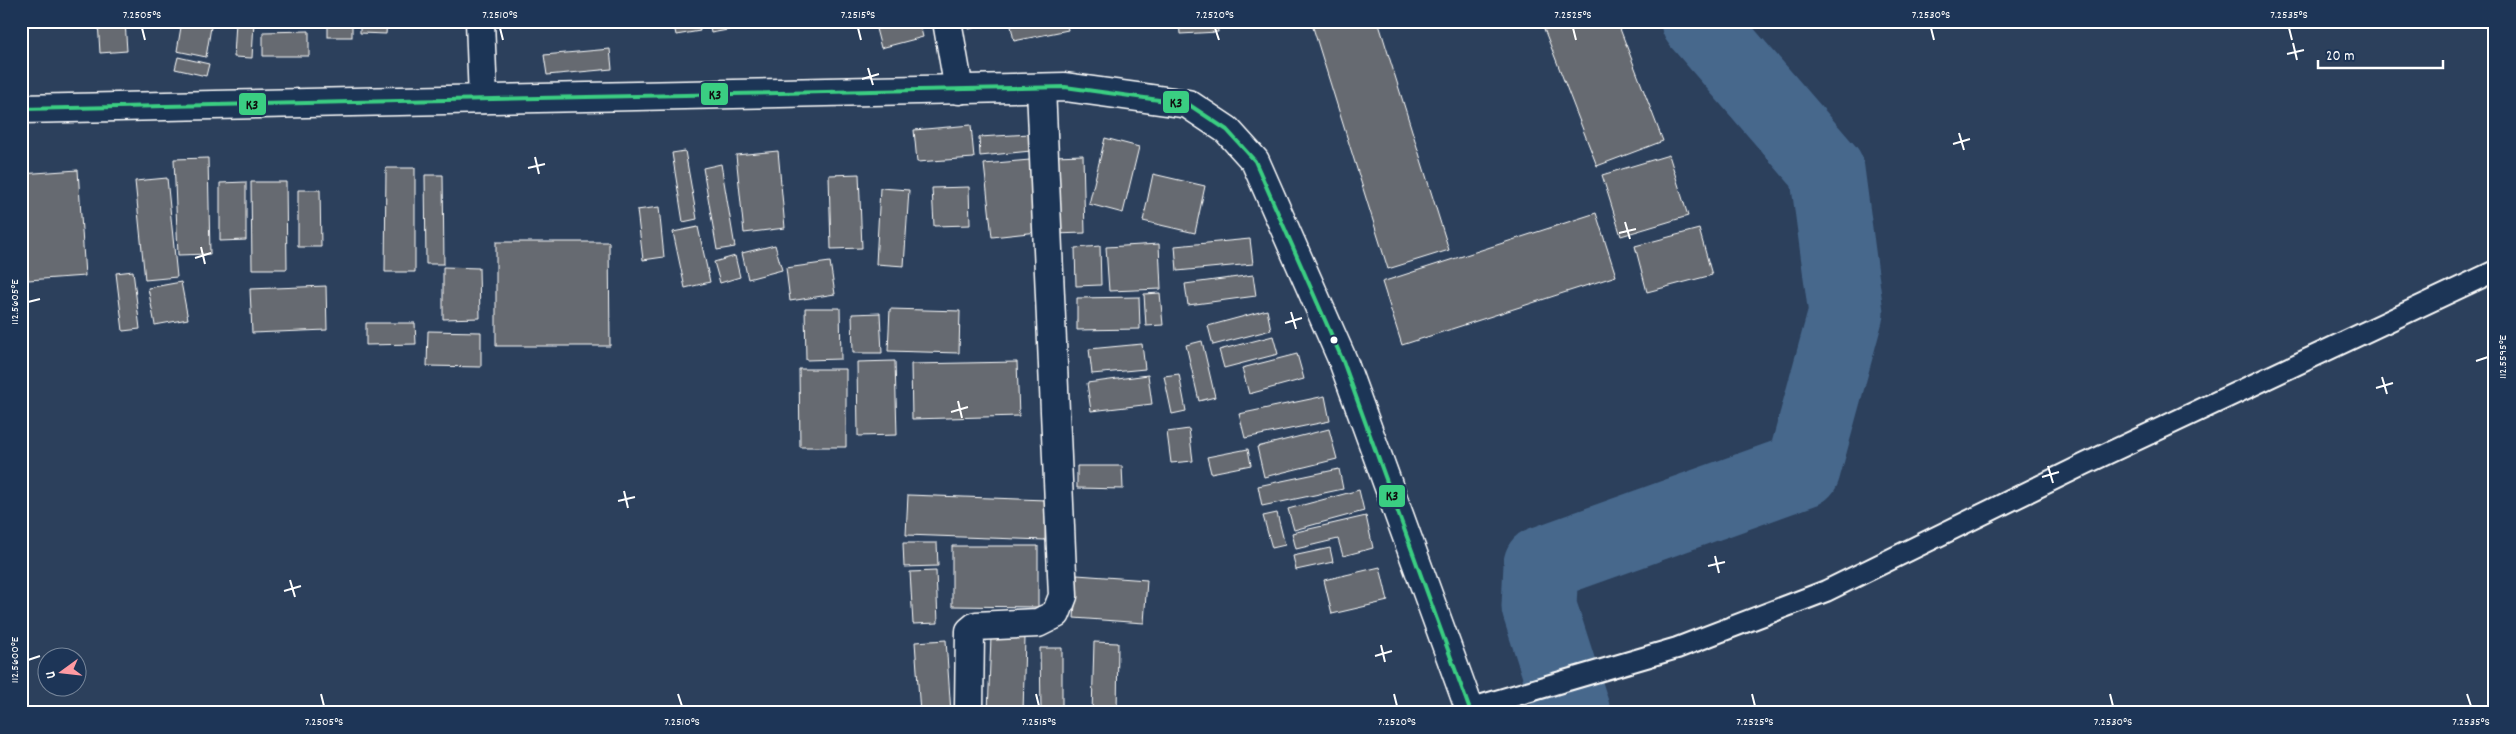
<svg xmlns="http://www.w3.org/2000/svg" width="2516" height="734" font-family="Dekko,sans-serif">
<rect width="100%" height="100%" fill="#2c405c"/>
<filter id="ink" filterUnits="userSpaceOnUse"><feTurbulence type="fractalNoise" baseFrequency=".02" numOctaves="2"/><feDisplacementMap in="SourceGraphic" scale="10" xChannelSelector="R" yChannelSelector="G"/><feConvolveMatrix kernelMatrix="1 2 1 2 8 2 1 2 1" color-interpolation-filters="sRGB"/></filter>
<g filter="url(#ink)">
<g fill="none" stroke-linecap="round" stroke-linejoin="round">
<path stroke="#46678c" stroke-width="75" d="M1573 713 1539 607 1541 564 1803 470 1846 313 1827 170 1698 21"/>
</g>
<g fill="#666b71" stroke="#fff">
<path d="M98 21H125L127 51 100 53Z"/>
<path d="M182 21H212L206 57 177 51Z"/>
<path d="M236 21H254L252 58 234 57Z"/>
<rect x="328" y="21" width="24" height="16"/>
<path d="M360 21H387L386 34 360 33Z"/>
<path d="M673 21H698L700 31 676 35Z"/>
<path d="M709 21H732L733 29 711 33Z"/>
<path d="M741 21H758V24L742 26Z"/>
<path d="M788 21H819L790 28Z"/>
<path d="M874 21H919L923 37 881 48Z"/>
<path d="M967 21H1001L969 29Z"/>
<path d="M1010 21H1066L1068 30 1014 41Z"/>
<path d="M1179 21H1217L1218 32 1180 34Z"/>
<path d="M1311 21H1378L1449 250 1388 269Z"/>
<path d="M1541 21H1617L1663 141 1597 166Z"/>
<path d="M309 31V56H263V32Z"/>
<path d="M610 49 612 69 547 75 544 55Z"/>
<path d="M178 57 209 64 206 76 175 69Z"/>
<path d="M971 125 974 158 917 162 914 130Z"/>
<path d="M1030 134 1031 151 980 156 979 137Z"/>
<path d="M1105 138 1139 147 1123 213 1089 204Z"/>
<path d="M685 151 697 219 683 222 672 153Z"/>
<path d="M778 151 785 228 744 233 736 155Z"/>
<path d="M1083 155 1085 233 1054 234V156Z"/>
<path d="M1669 155 1688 216 1621 236 1602 175Z"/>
<path d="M208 158 210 254 178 255 174 159Z"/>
<path d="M1030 160 1038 232 992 237 984 164Z"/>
<path d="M721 164 735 247 717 250 703 168Z"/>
<path d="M386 168H415V272H385Z"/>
<path d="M78 170 85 276 28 280 21 174Z"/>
<path d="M859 174 862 248 831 249 829 175Z"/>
<path d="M1153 174 1205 186 1195 233 1143 221Z"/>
<path d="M425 175H443L444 264H426Z"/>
<path d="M167 178 177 277 145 280 135 181Z"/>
<path d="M246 182V240L220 241V183Z"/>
<path d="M251 182H286L287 269H252Z"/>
<path d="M969 187 970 225 934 226 932 188Z"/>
<path d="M880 188 909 190 904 266 876 264Z"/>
<path d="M298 190H320L321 247H298Z"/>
<path d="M659 207 664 257 643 260 637 210Z"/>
<path d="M1596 213 1616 276 1402 345 1382 282Z"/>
<path d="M698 227 710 282 685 288 673 232Z"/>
<path d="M1699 229 1712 275 1647 292 1635 246Z"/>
<path d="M1250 239 1253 264 1177 271 1175 246Z"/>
<path d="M496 242H609L610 346H496Z"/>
<path d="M1159 244 1161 289 1109 291 1106 247Z"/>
<path d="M775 245 782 270 748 279 742 253Z"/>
<path d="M1100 246 1101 285 1076 286 1075 248Z"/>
<path d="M735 256 740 277 720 283 714 262Z"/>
<path d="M830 262 835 294 790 301 786 268Z"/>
<path d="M443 267 479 268 480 318 443 319Z"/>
<path d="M133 271 140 329 123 331 116 273Z"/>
<path d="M1253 275 1256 296 1188 305 1185 284Z"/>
<path d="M181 282 188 319 155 325 148 288Z"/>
<path d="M326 286 327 330 252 333 250 289Z"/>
<path d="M1160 293 1163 325 1146 326 1144 294Z"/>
<path d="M1139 297 1140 329 1077 330V298Z"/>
<path d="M805 308H840L841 359 806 360Z"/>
<path d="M890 309 960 311 959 353 888 351Z"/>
<path d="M1267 310 1271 330 1213 345 1208 326Z"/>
<path d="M880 313 882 353H853L852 314Z"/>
<path d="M366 323H415L416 344 366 345Z"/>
<path d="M428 331 481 332V367L427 366Z"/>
<path d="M1273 336 1278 354 1224 368 1219 350Z"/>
<path d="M1202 341 1215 397 1199 401 1186 345Z"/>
<path d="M1142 344 1145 369 1092 374 1089 349Z"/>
<path d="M1297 354 1304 379 1249 394 1242 368Z"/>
<path d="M895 361 897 435 858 436 857 362Z"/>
<path d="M1017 362 1019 416 912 419 911 364Z"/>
<path d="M799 369H846V447H800Z"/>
<path d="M1179 374 1186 411 1172 414 1164 376Z"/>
<path d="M1148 375 1152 404 1091 411 1087 383Z"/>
<path d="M1325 396 1330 421 1245 438 1239 414Z"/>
<path d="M1189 429 1193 461 1171 463 1167 432Z"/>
<path d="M1329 429 1337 459 1264 477 1257 447Z"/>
<path d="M1248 449 1251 465 1211 473 1207 457Z"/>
<path d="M1077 466H1122L1123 489 1077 488Z"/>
<path d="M1339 469 1343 489 1262 506 1258 486Z"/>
<path d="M1359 490 1364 511 1294 530 1288 509Z"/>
<path d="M908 495 1046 500 1045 540 906 535Z"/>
<path d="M1277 513 1285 545 1272 548 1263 516Z"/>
<path d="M1366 516 1373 548 1343 556 1338 539 1296 549 1292 533Z"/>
<path d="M903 543H937L938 566 904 567Z"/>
<path d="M952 546H1038V607L952 606Z"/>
<path d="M1330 548 1333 562 1296 570 1293 556Z"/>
<path d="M1380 567 1388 601 1332 614 1324 580Z"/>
<path d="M936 571 938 623 913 624 910 572Z"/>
<path d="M1077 575 1147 580 1144 623 1074 618Z"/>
<path d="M991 637 1025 638 1023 713H988Z"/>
<path d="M946 640 951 713H920L915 642Z"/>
<path d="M1094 642 1118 643 1117 713H1092Z"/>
<path d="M1040 648H1062V710L1041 711Z"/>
</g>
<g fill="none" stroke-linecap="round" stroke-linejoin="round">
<defs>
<path id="lane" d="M1469 709 1677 648 1826 591 2085 464 2495 271"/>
<g id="street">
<path d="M480 21 483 99"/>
<path d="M947 21 959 90"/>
<path d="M969 709 970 631 976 626 1038 623 1056 614 1063 596 1041 88"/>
</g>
<path id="secondary" d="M21 109 1065 87 1188 104 1227 130 1255 161 1343 361 1471 713"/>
</defs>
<use href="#lane" stroke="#fff" stroke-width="24"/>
<use href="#street" stroke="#fff" stroke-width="31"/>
<use href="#secondary" stroke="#fff" stroke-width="31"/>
<use href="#lane" stroke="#1d3557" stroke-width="20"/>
<use href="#street" stroke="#1d3557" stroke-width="28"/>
<use href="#secondary" stroke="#1d3557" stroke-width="28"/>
<defs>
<path id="bus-1" d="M21 109 1065 87 1188 104 1227 130 1255 161 1343 361 1471 713"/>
</defs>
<use href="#bus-1" stroke="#1d3557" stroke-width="8"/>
<use href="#bus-1" stroke="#3ace82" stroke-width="4"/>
</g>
</g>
<path fill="none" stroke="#fff" stroke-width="2" d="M142 28 145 40M500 28 503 40M858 28 861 40M1215 28 1219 40M1573 28 1576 40M1931 28 1934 40M2289 28 2292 40M2293 43 2297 60M2287 54 2304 50M868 68 873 85M862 79 879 74M1959 133 1964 150M1953 144 1970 139M535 157 539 174M528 168 545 164M1625 222 1630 239M1619 233 1636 229M201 247 205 264M195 258 211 253M28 302 40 299M1291 312 1296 329M1285 323 1302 318M2476 361 2488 357M2382 377 2387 394M2376 388 2393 383M958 401 962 418M951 412 968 407M2048 466 2053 483M2042 477 2059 472M624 491 628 508M618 501 635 497M1715 556 1719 573M1708 566 1725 562M290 580 295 597M284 591 301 586M1381 645 1385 662M1375 656 1392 651M28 660 40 656M321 694 324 706M678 694 682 706M1036 694 1039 706M1394 694 1397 706M1752 694 1755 706M2110 694 2113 706M2467 694 2471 706"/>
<circle fill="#fff" stroke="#1d3557" stroke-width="2" cx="1334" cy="340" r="4.5"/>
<g stroke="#1d3557" stroke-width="2">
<rect x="700" y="82" width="29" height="24" rx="5" fill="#3ace82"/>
<rect x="1162" y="90" width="28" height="24" rx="5" fill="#3ace82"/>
<rect x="238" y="92" width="29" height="24" rx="5" fill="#3ace82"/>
<rect x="1378" y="484" width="28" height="24" rx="5" fill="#3ace82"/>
</g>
<g font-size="14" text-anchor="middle" font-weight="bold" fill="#111">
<text x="715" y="99">K3</text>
<text x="1176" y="107">K3</text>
<text x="252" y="109">K3</text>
<text x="1392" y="500">K3</text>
</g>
<rect width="2516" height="734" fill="none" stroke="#1d3557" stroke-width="55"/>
<g transform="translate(62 672) rotate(255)"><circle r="24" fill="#1d3557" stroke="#77869a"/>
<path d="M0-4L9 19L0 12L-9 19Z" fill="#ff9aa2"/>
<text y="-8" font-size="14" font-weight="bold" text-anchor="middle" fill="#ffffff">U</text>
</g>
<path d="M2318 60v8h125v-8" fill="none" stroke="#ffffff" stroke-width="2.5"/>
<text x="2326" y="60" font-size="15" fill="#ffffff" stroke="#1d3557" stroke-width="4" paint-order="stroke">20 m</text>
<rect x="28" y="28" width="2460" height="678" fill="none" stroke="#fff" stroke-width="2"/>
<g font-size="12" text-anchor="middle" fill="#fff">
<text x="142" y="18">7.2505°S</text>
<text x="500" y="18">7.2510°S</text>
<text x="858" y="18">7.2515°S</text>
<text x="1215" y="18">7.2520°S</text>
<text x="1573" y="18">7.2525°S</text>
<text x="1931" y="18">7.2530°S</text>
<text x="2289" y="18">7.2535°S</text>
<text transform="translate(14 302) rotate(-90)" y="4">112.5605°E</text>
<text transform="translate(2502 357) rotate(-90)" y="4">112.5595°E</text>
<text transform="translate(14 660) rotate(-90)" y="4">112.5600°E</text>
<text x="324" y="725">7.2505°S</text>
<text x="682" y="725">7.2510°S</text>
<text x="1039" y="725">7.2515°S</text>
<text x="1397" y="725">7.2520°S</text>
<text x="1755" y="725">7.2525°S</text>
<text x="2113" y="725">7.2530°S</text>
<text x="2471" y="725">7.2535°S</text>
</g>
</svg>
